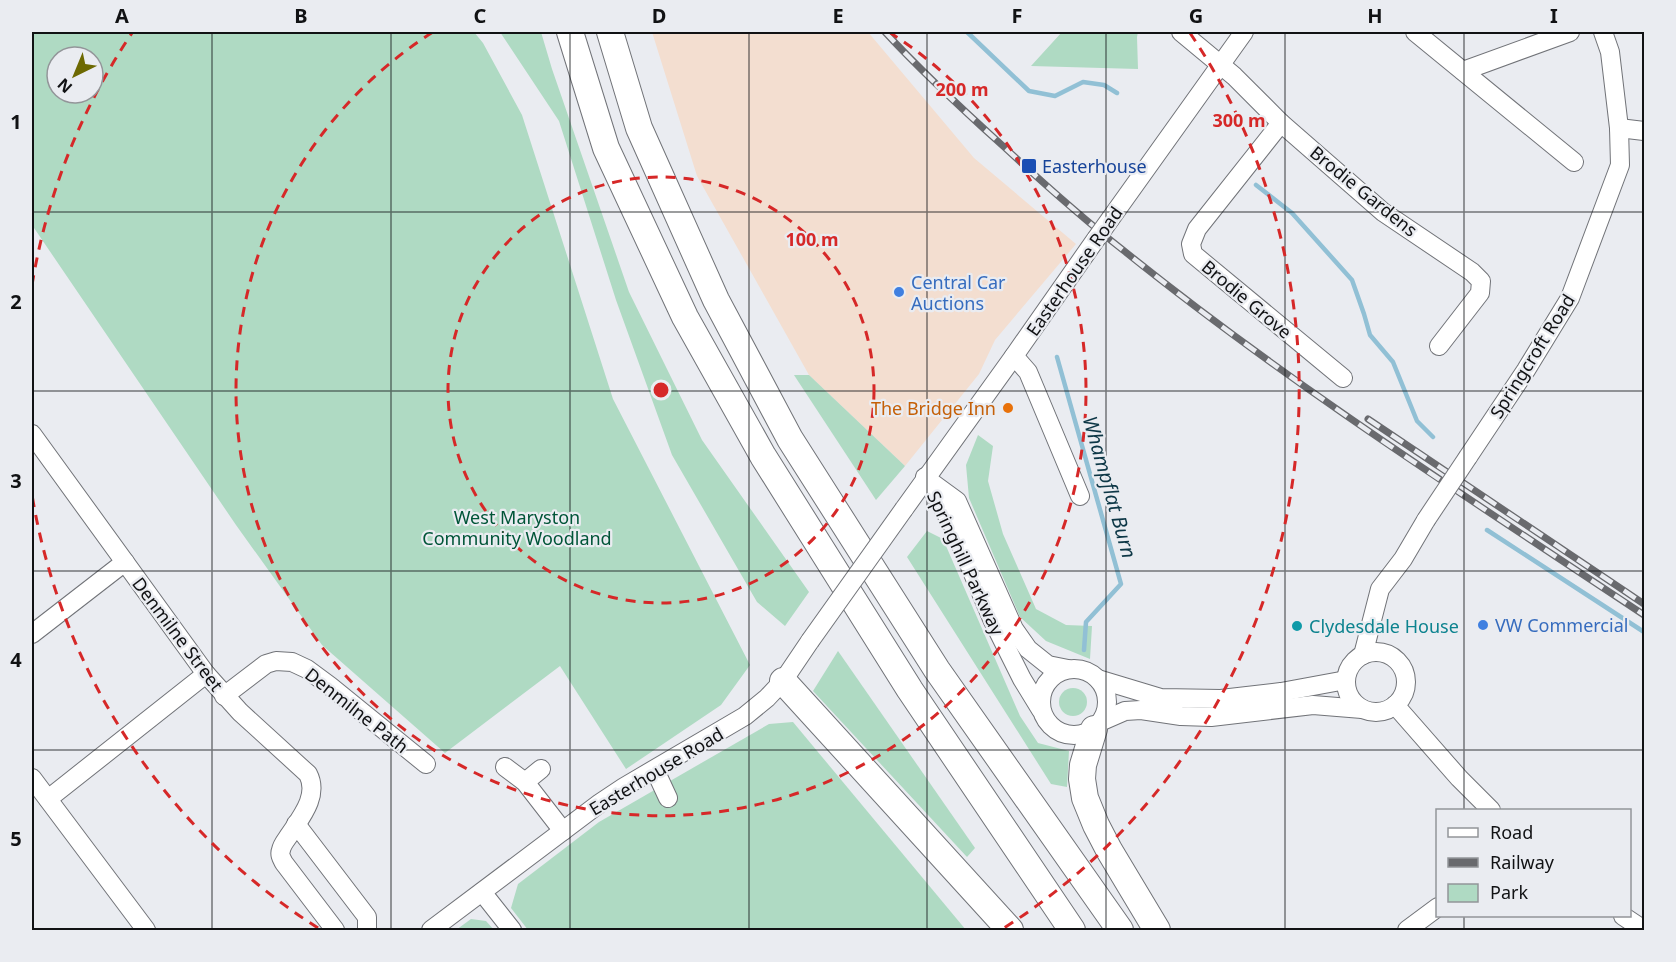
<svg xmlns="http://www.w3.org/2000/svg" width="1676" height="962" font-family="'Noto Sans',sans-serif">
<rect width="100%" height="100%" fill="#eaecf1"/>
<path fill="#f3ded0" d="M652 32H868L974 158 1076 244 995 340 979 374 905 466 809 375 697 176Z"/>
<g fill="#afdac3" fill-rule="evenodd">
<path d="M32 32H474L483 43 522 115 613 399 750 665 721 705 626 769 560 666 445 753 322 645 236 525 32 225ZM57 57H93V93H57Z"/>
<path d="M500 32H541L552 69 629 292 702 440 809 592 785 626 757 602 672 455 616 300 559 121Z"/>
<path d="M1062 32H1138L1137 37 1138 69 1031 66Z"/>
<path d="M794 375H809L905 466 876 500Z"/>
<path d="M978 435 993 446 988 481 1003 534 1036 609 1066 625 1092 626 1090 659 1046 641 1020 617 969 498 966 465Z"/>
<path d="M927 531 943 539 1020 716 1038 743 1069 751 1067 787 1051 784 907 557Z"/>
<path d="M838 651 975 848 967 857 813 691Z"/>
<circle cx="1073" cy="702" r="14"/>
<path d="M793 722 966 930H528L511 908 518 884 599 822 769 724Z"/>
<path d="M471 919 486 921 494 930H456Z"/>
</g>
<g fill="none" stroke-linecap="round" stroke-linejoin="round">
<g stroke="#91c0d5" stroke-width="4.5">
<path d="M967 32 1029 91 1055 96 1083 82 1104 85 1117 93"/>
<path d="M1256 185 1292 213 1352 280 1364 314 1370 335 1393 362 1417 421 1433 437"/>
<path d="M1057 357 1121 584 1086 622 1084 650"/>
<path d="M1487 530 1644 632"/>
</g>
<defs>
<g id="minor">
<path d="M1181 32 1234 76 1281 123 1383 212 1472 272 1481 281 1480 293 1439 346"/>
<path d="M1415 32 1574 162"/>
<path d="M1463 71 1570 32"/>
<path d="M1281 123 1197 229 1191 244 1193 254 1343 378"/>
<path d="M1619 128 1644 131"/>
<path d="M1111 218 1244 32"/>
<path d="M1014 356 1028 372 1080 496"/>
<path d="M32 434 206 674 240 712 308 774C319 795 302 816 290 834 287 839 282 844 281 850 279 855 282 859 284 863L335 930"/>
<path d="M1468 457 1526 370 1570 298 1620 165 1619 128 1610 52 1603 32"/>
<path d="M925 477 953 526 992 619 1022 679 1041 710"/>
<path d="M931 482 957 501 1014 629 1028 649 1048 665 1068 669"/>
<path d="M904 509 1014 356 1096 239"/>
<path d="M32 634 125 562"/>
<circle cx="1376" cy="682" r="30"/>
<path d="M1363 655 1380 589 1403 559 1426 520"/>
<circle cx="1074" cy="702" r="33"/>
<path d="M1098 679 1161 698 1221 699 1281 692 1346 680"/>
<path d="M224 696 266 664 276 661 292 662 307 669 330 686 426 764"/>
<path d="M1395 705 1459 778 1491 810"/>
<path d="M1102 721 1125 711 1141 710 1181 716 1211 717 1313 705 1362 709"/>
<path d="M505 767 525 782 563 831"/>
<path d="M655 770 668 798"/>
<path d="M32 778 146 930"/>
<path d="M525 782 541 769"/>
<path d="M48 799 206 674"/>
<path d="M296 824 367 917V930"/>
<path d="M482 892 512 930"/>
<path d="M1623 916 1644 930"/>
<path d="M431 930 600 803 624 787 745 716 767 698 783 681 810 641"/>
<path d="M1407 930 1438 907"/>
</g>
<g id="highway">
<path d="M570 32 606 148 685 317 763 456 910 690 1072 930"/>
<path d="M610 32 639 128 716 300 790 439 937 670 1120 930"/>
<path d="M783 681 1010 930"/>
<path d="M1094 729 1083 765 1082 779 1085 798 1096 825 1109 850 1157 930"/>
</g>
</defs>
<use href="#minor" stroke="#717378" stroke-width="20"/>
<use href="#highway" stroke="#717378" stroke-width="28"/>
<use href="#minor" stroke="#fff" stroke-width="18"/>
<use href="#highway" stroke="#fff" stroke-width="26"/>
<defs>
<g id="rail">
<path d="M885 32C922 72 962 109 1003 146 1042 182 1081 217 1123 250 1288 383 1468 498 1644 615"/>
<path d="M1368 419 1644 604"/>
</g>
</defs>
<use href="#rail" stroke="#696a6e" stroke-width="7"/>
<use href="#rail" stroke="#eaecf1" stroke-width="4.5" stroke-dasharray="14" stroke-linecap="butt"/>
<defs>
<g id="minor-bridge">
<path d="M1096 239 1111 218"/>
<path d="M1426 520 1468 457"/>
<path d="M810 641 904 509"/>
</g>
</defs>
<use href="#minor-bridge" stroke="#717378" stroke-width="20" stroke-linecap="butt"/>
<use href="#minor-bridge" stroke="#fff" stroke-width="18"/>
</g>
<path fill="none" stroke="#111214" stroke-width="1.5" stroke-opacity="0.55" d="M212 32V930M391 32V930M570 32V930M749 32V930M927 32V930M1106 32V930M1285 32V930M1464 32V810M32 212H1644M32 391H1644M32 571H1644M32 750H1644M1464 916V930"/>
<g fill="none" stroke="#d62828" stroke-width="3" stroke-dasharray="10 8">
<circle cx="661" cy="390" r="213"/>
<path d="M889 32A425 425 0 1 1 433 32"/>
<path d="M318 928A638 638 0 0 1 32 495M32 285A638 638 0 0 1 132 33M1190 33A638 638 0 0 1 1004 928"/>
</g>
<rect fill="#1a4fb4" stroke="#eaecf1" stroke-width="2" x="1021" y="158" width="16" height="16" rx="3"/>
<g fill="#3f7fe0" stroke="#eaecf1" stroke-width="2">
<circle cx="899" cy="292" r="6"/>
<circle cx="1483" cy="625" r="6"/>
</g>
<circle fill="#e8710a" stroke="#eaecf1" stroke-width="2" cx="1008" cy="408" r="6"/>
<circle fill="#0f9aa8" stroke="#eaecf1" stroke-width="2" cx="1297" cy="626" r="6"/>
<g text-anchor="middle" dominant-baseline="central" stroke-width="4.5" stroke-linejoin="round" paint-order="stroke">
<g font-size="18" fill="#164399" stroke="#eaecf1" text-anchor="start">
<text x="1042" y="166">Easterhouse</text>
</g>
<g font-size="18" fill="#111214" stroke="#eaecf1">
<text transform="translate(1364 191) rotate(39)">Brodie Gardens</text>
<text transform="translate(1074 271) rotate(-55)">Easterhouse Road</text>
<text transform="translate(1247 299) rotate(40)">Brodie Grove</text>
<text transform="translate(1532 356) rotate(-58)">Springcroft Road</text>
<text transform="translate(966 563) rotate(65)">Springhill Parkway</text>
<text transform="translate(178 634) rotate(53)">Denmilne Street</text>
<text transform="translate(357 710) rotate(38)">Denmilne Path</text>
<text transform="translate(656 771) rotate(-31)">Easterhouse Road</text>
</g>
<g font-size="18" fill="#366cbe" stroke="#eaecf1" text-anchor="start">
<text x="911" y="282">Central Car<tspan x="911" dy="21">Auctions</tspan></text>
<text x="1495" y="625">VW Commercial</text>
</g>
<g font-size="18" fill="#c56008" stroke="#eaecf1" text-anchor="end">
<text x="996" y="408">The Bridge Inn</text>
</g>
<g font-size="18" fill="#005538" stroke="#eaecf1">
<text x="517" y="517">West Maryston<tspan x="517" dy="21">Community Woodland</tspan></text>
</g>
<g font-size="18" fill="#0d838f" stroke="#eaecf1" text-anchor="start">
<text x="1309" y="626">Clydesdale House</text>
</g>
<g font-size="20" font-style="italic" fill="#0d3746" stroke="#eaecf1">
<text transform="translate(1110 487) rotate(74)">Whampflat Burn</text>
</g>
</g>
<circle cx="661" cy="390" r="9" fill="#d62828" stroke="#eaecf1" stroke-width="3"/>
<g font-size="18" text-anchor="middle" font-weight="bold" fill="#d62828" stroke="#eaecf1" stroke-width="4.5" stroke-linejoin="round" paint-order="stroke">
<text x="962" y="96">200 m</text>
<text x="1239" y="127">300 m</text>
<text x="812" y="246">100 m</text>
</g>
<rect width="1676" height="962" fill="none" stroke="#eaecf1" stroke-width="66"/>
<rect x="1436" y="809" width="195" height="108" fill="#eaecf1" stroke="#939599" stroke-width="1.5"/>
<rect x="1448" y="828" width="30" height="9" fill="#ffffff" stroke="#939599" stroke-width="1.5"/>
<text x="1490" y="839" font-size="18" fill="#111214">Road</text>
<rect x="1448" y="858" width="30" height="9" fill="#696a6e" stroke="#939599" stroke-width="1.5"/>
<text x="1490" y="869" font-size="18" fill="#111214">Railway</text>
<rect x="1448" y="884" width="30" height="18" fill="#afdac3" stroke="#939599" stroke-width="1.5"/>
<text x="1490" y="899" font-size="18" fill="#111214">Park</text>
<g transform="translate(75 75) rotate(223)"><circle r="28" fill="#eaecf1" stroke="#939599" stroke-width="1.5"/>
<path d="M0-4.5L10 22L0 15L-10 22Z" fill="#6d6902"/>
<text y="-9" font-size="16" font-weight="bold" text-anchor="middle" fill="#111214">N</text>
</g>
<rect x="33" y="33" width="1610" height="896" fill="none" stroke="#111214" stroke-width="2"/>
<g font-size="20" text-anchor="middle" font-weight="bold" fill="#111214">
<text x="122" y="23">A</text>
<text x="301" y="23">B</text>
<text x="480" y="23">C</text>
<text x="659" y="23">D</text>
<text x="838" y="23">E</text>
<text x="1017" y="23">F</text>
<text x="1196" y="23">G</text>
<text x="1375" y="23">H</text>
<text x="1554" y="23">I</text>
<text x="16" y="129">1</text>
<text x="16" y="309">2</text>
<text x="16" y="488">3</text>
<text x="16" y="667">4</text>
<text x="16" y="846">5</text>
</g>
</svg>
